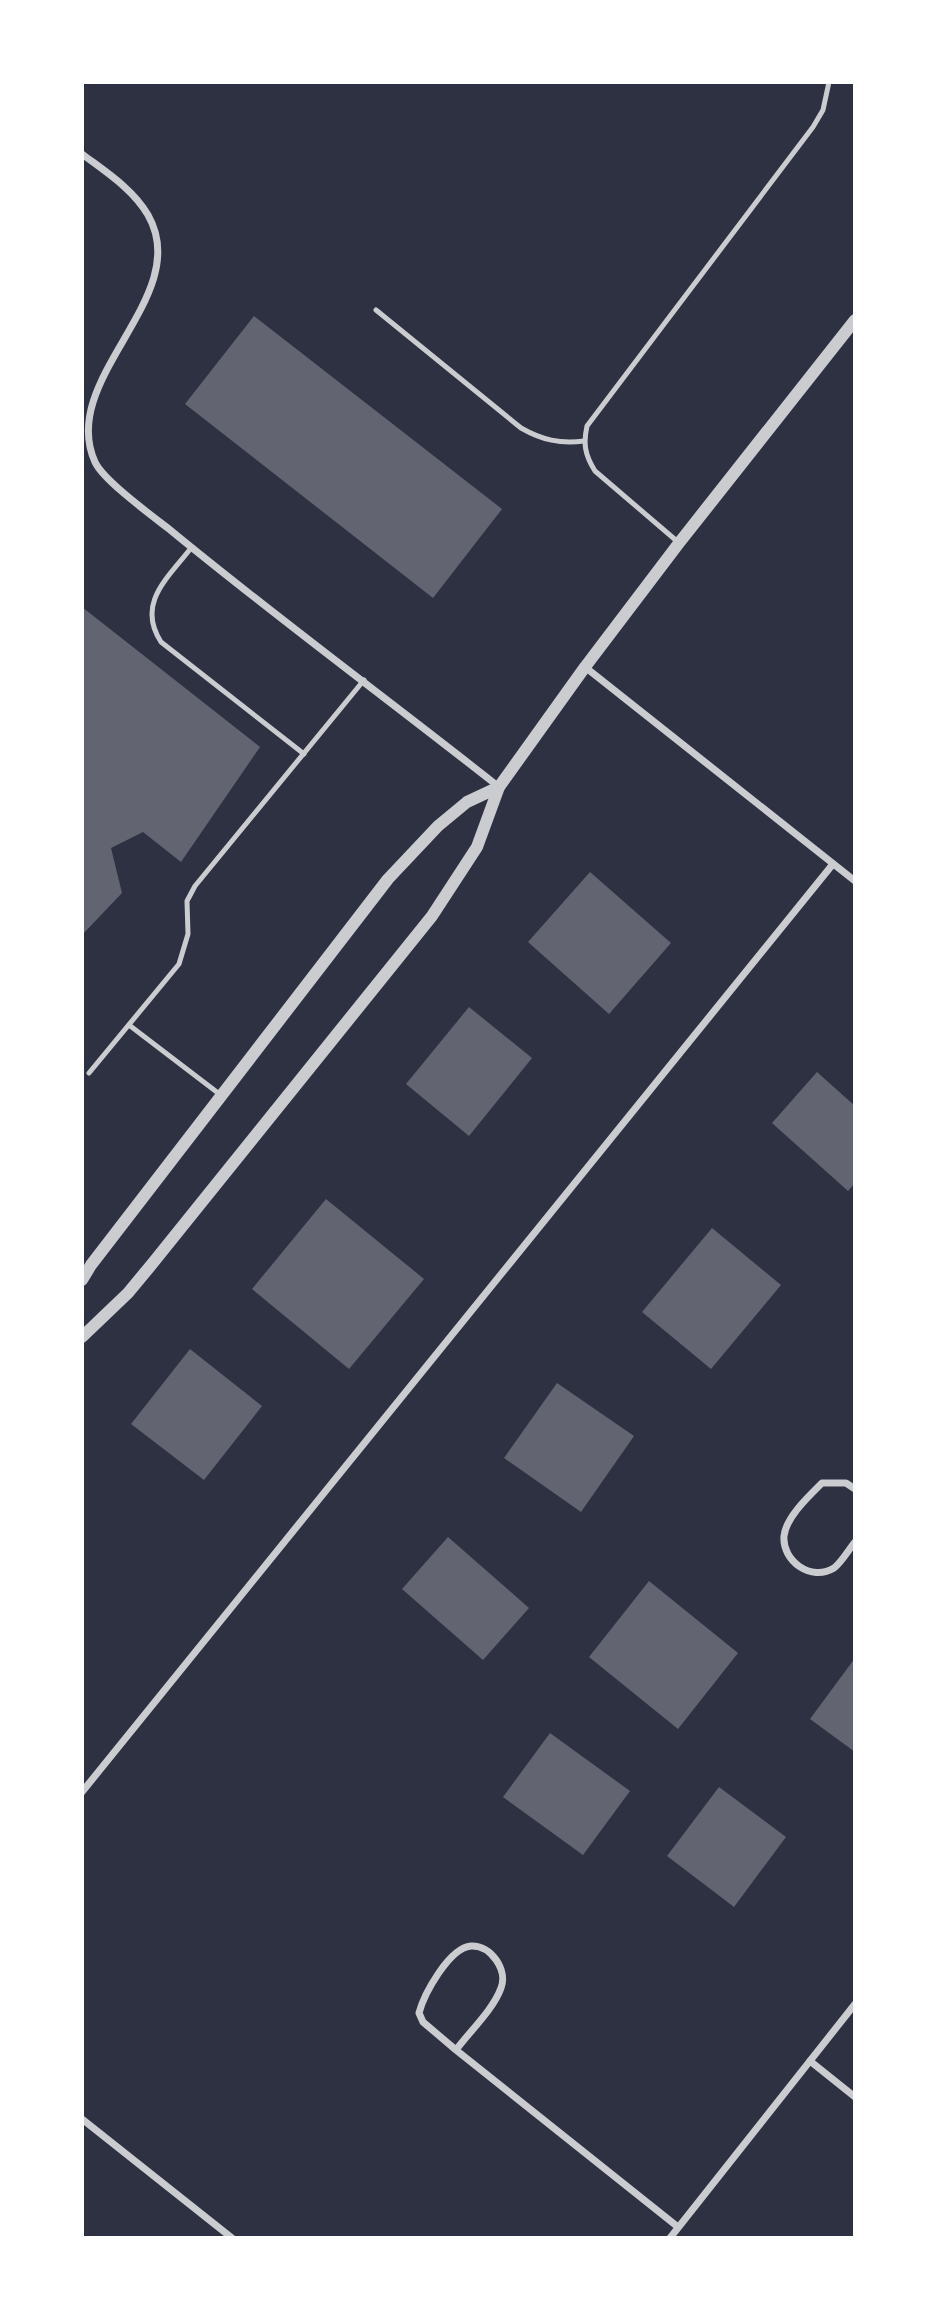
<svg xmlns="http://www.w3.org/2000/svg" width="937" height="2320" font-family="'Source Sans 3',sans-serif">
<rect width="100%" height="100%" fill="#2d3142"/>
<g fill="#626471">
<path d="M254 316 502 509 433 598 185 404Z"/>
<path d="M82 607 260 747 181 862 143 832 111 848 122 893 82 935Z"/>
<path d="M590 872 671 943 609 1014 528 942Z"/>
<path d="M469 1007 532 1058 469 1136 406 1084Z"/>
<path d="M817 1072 855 1106V1183L848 1191 772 1123Z"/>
<path d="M326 1199 424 1279 349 1369 252 1289Z"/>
<path d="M712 1228 781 1285 711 1369 642 1312Z"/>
<path d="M190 1349 262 1406 204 1480 131 1424Z"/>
<path d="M557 1383 634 1436 581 1512 504 1458Z"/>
<path d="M448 1537 529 1608 483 1660 402 1589Z"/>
<path d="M649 1581 738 1653 678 1729 589 1657Z"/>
<path d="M855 1658V1752L810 1719Z"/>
<path d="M550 1733 630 1791 583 1855 503 1797Z"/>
<path d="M719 1787 786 1837 734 1907 667 1856Z"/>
</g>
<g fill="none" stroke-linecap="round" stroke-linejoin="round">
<g stroke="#caccd0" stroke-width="5">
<path d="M376 310 521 428C542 440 560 444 584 441"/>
<path d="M678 542 595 471C585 455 583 444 587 426L813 127 823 110 829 82"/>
<path d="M191 548C168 578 136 603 161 642L304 754"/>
<path d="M129 1025 222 1096"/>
<path d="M89 1073 179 964 188 934 187 901 195 886 364 680"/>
</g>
<g stroke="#caccd0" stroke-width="7">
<path d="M82 154C106 172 133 189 148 215 195 297 57 378 95 462 103 480 151 515 169 529 277 618 389 700 499 787"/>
<path d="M585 667 855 881"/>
<path d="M855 1489 846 1483H822C809 1496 786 1517 784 1536 782 1561 811 1582 834 1568 842 1562 849 1549 855 1542"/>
<path d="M82 1792 833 864"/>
<path d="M456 2050C470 2031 493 2010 501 1988 508 1970 491 1945 471 1946 449 1948 424 1994 419 2013L423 2022 456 2050 678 2227"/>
<path d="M810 2061 855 2097"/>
<path d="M82 2119 232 2238"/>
<path d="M670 2238 855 2004"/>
</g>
<g stroke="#caccd0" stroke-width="12">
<path d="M82 1280 91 1265 388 879 438 826 467 802 499 787"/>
<path d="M82 1337 128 1293 152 1264 432 916 477 847 499 787 585 667 679 543 855 320"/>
</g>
</g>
<rect width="937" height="2320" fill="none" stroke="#ffffff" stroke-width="168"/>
</svg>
